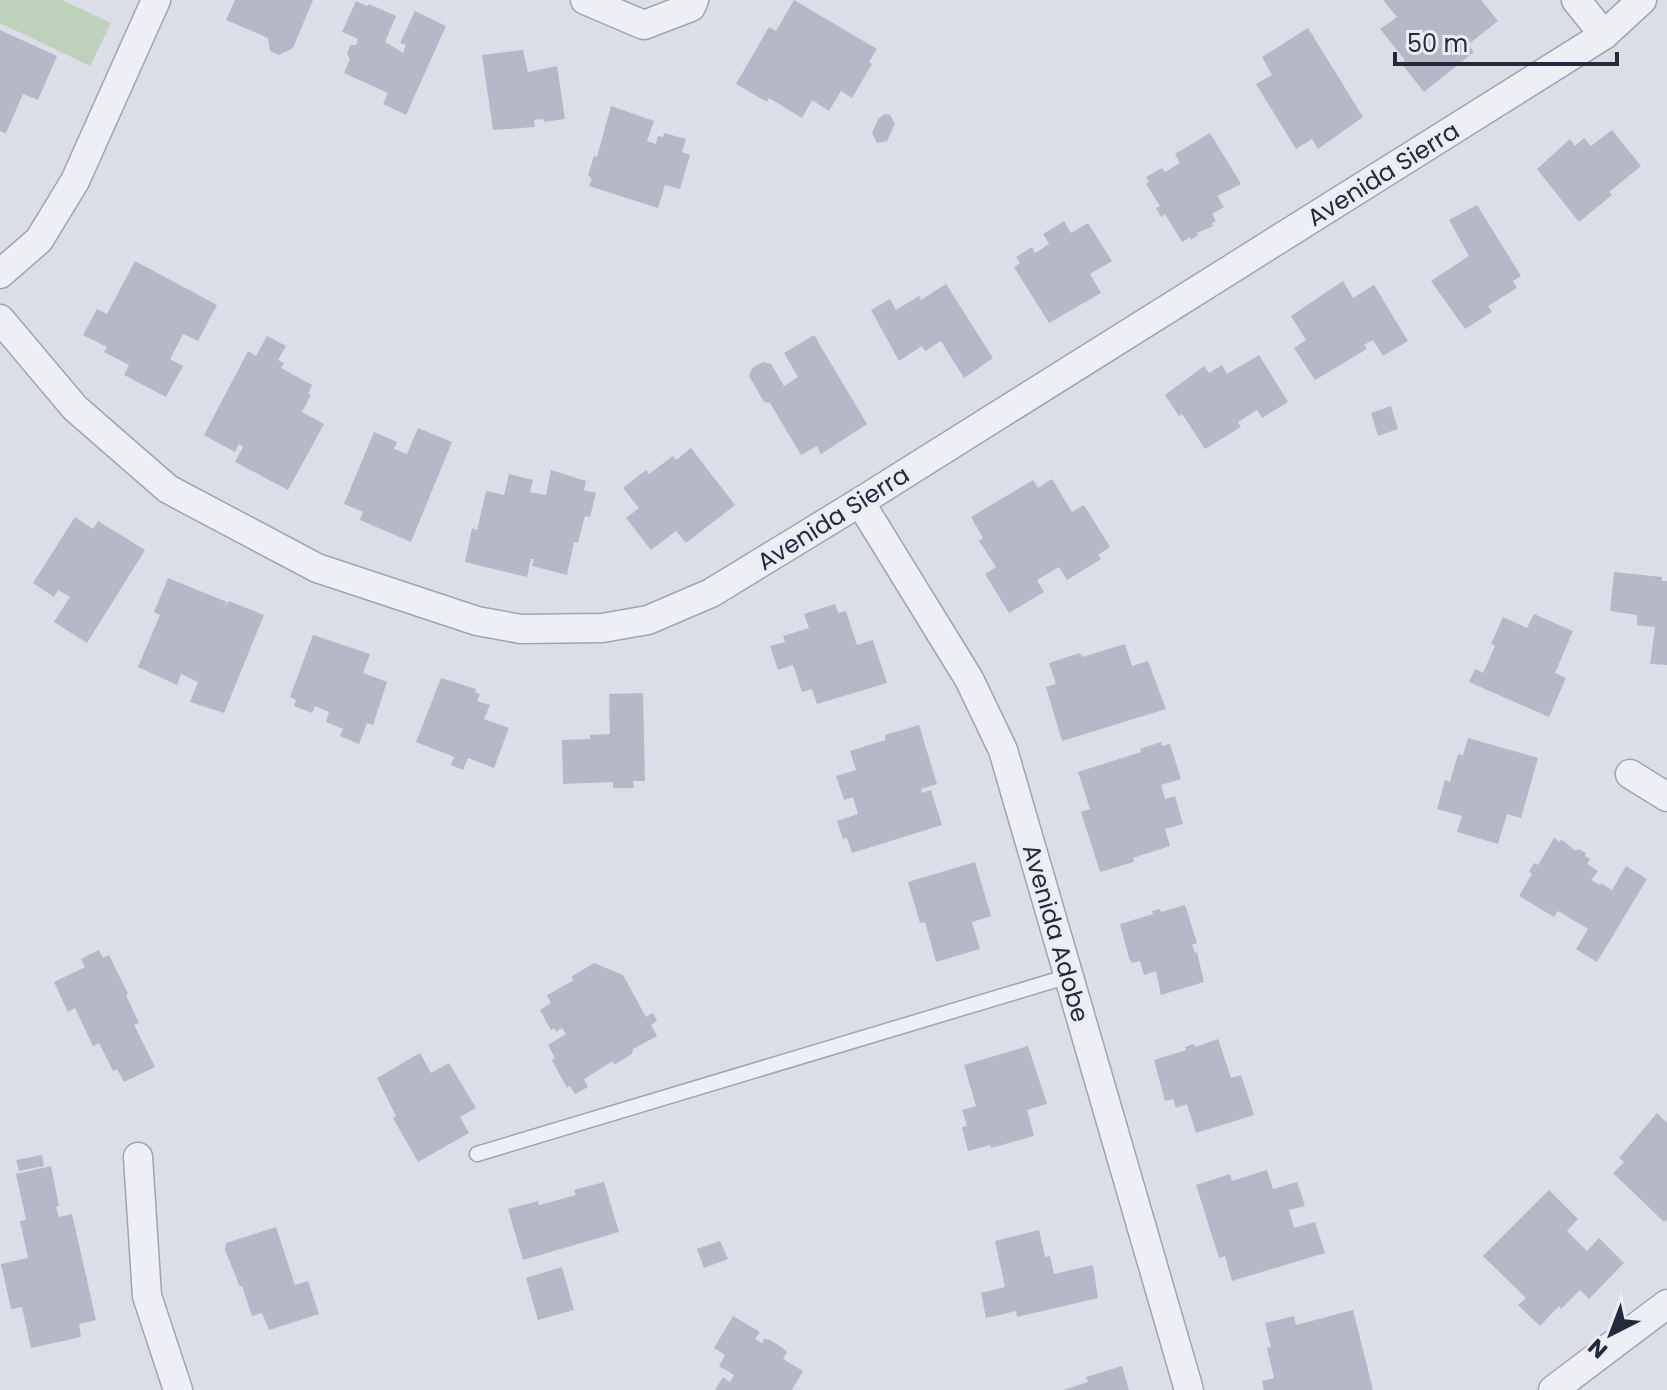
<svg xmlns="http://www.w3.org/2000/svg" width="1667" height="1390" font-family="Poppins,sans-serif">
<rect width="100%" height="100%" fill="#dbdee7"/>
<path fill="#bed2bb" d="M0 0H62L111 23 90 66 0 23Z"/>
<g fill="#b5b9c7">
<path d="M235 0H313L293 48 279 55 270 51 268 38 226 20Z"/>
<path d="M794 0 877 49 869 62 872 64 852 98 841 91 829 111 812 100 802 118 769 98 767 102 736 84 769 27 776 31Z"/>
<path d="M1383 0H1481L1498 21 1470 43 1463 38 1474 52 1424 92 1401 63 1405 60 1380 29 1397 17Z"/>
<path d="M356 1 367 6 369 4 396 16 385 42 403 53 406 45 400 43 415 11 446 26 406 115 383 104 388 93 344 73 350 59 347 54 350 45H356L358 39 342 32Z"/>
<path d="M1308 28 1363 117 1318 149 1312 139 1296 149 1256 84 1272 75 1262 57Z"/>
<path d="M0 30 57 56 38 100 23 94 6 133 0 131Z"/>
<path d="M523 50 528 72 557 66 565 119 544 122 543 119 534 120 535 127 493 130 482 55Z"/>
<path d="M611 106 654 121 647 141 656 144 658 136 663 137 664 133 686 139 682 152 690 155 680 189 665 185 658 208 589 186 592 179 588 175 594 156 597 157Z"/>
<path d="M884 114 890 115 895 124 887 141 877 143 872 133 878 119Z"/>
<path d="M1612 130 1641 166 1609 192 1612 195 1579 222 1537 169 1570 139 1575 146 1584 138 1591 146Z"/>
<path d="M1210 133 1241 184 1217 196 1224 207 1212 214 1216 221 1212 223 1213 226 1197 233 1198 235 1191 240 1190 237 1182 242 1165 214 1161 217 1156 208 1160 206 1146 184 1149 182 1146 177 1162 168 1165 172 1180 163 1175 154Z"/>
<path d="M1477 205 1521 276 1513 281 1517 288 1488 306 1492 312 1465 329 1431 281 1469 256 1449 220Z"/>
<path d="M1064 221 1071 233 1088 223 1112 261 1090 274 1101 293 1049 323 1014 267 1020 263 1016 257 1032 247 1035 253 1049 244 1043 234Z"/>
<path d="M135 261 217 305 198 341 183 334 170 359 183 366 166 397 124 375 129 365 104 352 107 347 83 335 97 309 107 314Z"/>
<path d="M1343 281 1353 298 1374 285 1408 341 1383 356 1373 340 1364 345 1367 349 1315 380 1294 348 1306 340 1291 316Z"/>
<path d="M946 284 993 358 964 378 941 341 925 351 922 346 899 361 871 310 890 299 896 310 919 296 921 300Z"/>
<path d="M814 335 867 424 821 454 817 446 801 455 770 403 764 402 749 376 752 368 763 362 771 364 784 386 798 377 784 353Z"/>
<path d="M267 336 286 346 278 360 284 363 281 368 312 385 308 394 311 395 302 412 324 424 288 490 235 462 243 447 239 444 235 452 204 435 248 351 256 356Z"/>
<path d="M1259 355 1288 402 1262 418 1257 410 1238 422 1241 427 1205 449 1182 414 1179 416 1165 395 1204 366 1209 373 1222 365 1227 374Z"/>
<path d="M1391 406 1398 429 1378 436 1371 413Z"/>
<path d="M418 428 452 442 411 542 360 520 363 512 344 504 374 432 397 442 394 449 407 454Z"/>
<path d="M691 448 735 505 686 543 676 531 651 550 626 518 639 508 623 488 646 470 649 474 673 456 676 460Z"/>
<path d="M551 470 586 481 584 490 596 493 590 517 585 516 578 543 574 542 567 575 532 566 534 559H531L527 577 465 562 472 528 477 530 486 491 504 495 509 474 533 480 530 492 546 495Z"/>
<path d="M1052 479 1072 512 1084 505 1110 547 1098 555 1101 559 1067 580 1059 567 1037 580 1044 592 1009 613 985 574 996 567 979 541 983 538 971 517 1033 480 1038 488Z"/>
<path d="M75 517 93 529 98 521 145 550 87 643 54 622 70 597 58 590 54 597 33 583Z"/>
<path d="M1614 572 1662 577V581H1667V665L1650 664 1655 627 1637 625V615L1610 611Z"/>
<path d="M168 578 227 602 224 608 229 601 264 615 224 713 190 702 198 682 181 674 177 685 138 667 160 615 154 612Z"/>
<path d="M835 604 838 613 846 611 857 645 873 640 887 683 817 704 812 689 802 692 793 665 778 670 770 646 785 642 783 636 809 628 804 614Z"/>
<path d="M1534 614 1573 631 1555 673 1566 678 1549 717 1469 682 1475 669 1483 673 1495 646 1491 644 1503 617 1527 628Z"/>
<path d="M313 635 370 654 363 673 387 682 373 725 367 723 359 744 340 736 343 729 326 722 329 712 315 706 312 713 294 706 296 700 290 697Z"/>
<path d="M1125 644 1132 666 1148 661 1166 709 1062 741 1046 687 1056 684 1049 663 1080 653 1082 657Z"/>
<path d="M441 678 476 689 475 692 480 694 477 701 490 705 484 719 509 728 494 768 468 758 463 770 451 765 454 757 416 742Z"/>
<path d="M643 693 645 781H633L634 788H613V782L563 784 562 740 590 739V735L610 734 609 694Z"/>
<path d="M919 725 937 784 921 789 922 793 931 790 942 825 852 853 847 838 843 839 837 821 858 814 853 797 844 800 836 776 856 770 850 751 885 740V735Z"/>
<path d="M1468 738 1538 758 1521 818 1507 814 1498 844 1457 832 1462 816 1437 809 1445 780 1450 782 1458 754 1463 755Z"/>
<path d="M1161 742 1162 746 1170 744 1181 779 1161 785 1165 799 1175 796 1183 824 1165 829 1170 846 1133 858 1134 862 1100 872 1081 812 1090 809 1078 772 1141 752 1140 749Z"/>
<path d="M1554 838 1560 842 1561 839 1576 851 1578 849 1586 853 1585 856 1590 859 1587 864 1598 871 1591 880 1600 885 1601 883 1612 890 1626 866 1647 879 1597 962 1576 949 1588 929 1558 911 1554 917 1519 896 1532 874 1529 872 1534 863 1538 865Z"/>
<path d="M975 862 991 916 972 922 980 949 936 962 925 922 920 923 908 882Z"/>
<path d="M1185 905 1197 943 1192 945 1195 953 1197 952 1204 982 1161 995 1156 971 1144 975 1140 961 1132 963 1129 958 1120 924 1153 914 1152 911 1160 909 1161 912Z"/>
<path d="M99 950 103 958 109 955 128 994 126 995 139 1023 134 1025 155 1067 124 1082 117 1069 113 1071 99 1043 93 1046 75 1008 68 1012 54 982 85 967 81 959Z"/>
<path d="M594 963 623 975 646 1017 653 1013 657 1021 651 1025 657 1036 633 1049 632 1054 614 1065 613 1061 584 1079 588 1087 575 1094 570 1086 567 1088 552 1060 555 1058 548 1045 566 1034 562 1028 556 1032 554 1028 551 1030 540 1010 551 1003 547 995 574 980 571 977Z"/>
<path d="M1218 1039 1231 1078 1241 1075 1254 1115 1196 1133 1187 1104 1176 1108 1173 1099 1165 1101 1154 1060 1186 1050 1185 1047 1194 1044 1195 1047Z"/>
<path d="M1028 1046 1047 1104 1027 1110 1034 1136 991 1148 990 1145 968 1151 962 1127 967 1126 962 1110 976 1106 964 1065Z"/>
<path d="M420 1053 431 1073 449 1063 476 1108 460 1117 469 1133 418 1162 393 1118 396 1116 377 1078Z"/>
<path d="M1657 1113 1667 1123V1219L1664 1222 1613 1173 1624 1162 1619 1158Z"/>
<path d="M42 1155 44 1166 19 1171 16 1160Z"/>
<path d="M51 1166 59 1206 56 1207 58 1214 59 1217 72 1214 96 1320 79 1324 81 1337 31 1348 22 1307 11 1309 1 1264 28 1258 20 1221 26 1220 16 1174Z"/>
<path d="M1267 1170 1273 1189 1297 1182 1305 1206 1289 1210 1294 1228 1315 1222 1325 1253 1232 1281 1225 1256 1219 1258 1196 1185 1230 1174 1232 1181Z"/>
<path d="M604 1182 619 1232 523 1260 508 1209 538 1201 539 1205 576 1195 574 1190Z"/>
<path d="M1549 1190 1578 1219 1567 1231 1587 1251 1599 1238 1624 1263 1589 1299 1580 1290 1561 1309 1559 1306 1540 1326 1518 1305 1526 1298 1483 1256Z"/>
<path d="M276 1227 295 1285 308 1281 319 1314 269 1330 262 1313 252 1316 242 1286 240 1287 225 1250 226 1243Z"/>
<path d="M1039 1230 1045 1257 1050 1256 1054 1274 1093 1265 1098 1298 1017 1317 1016 1311 986 1318 981 1293 1005 1287 995 1241Z"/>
<path d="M720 1241 728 1259 704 1268 697 1249Z"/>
<path d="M562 1267 574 1310 538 1320 526 1278Z"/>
<path d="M1353 1310 1373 1390H1264L1262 1381 1274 1378 1267 1348 1271 1347 1265 1323 1294 1316 1296 1325Z"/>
<path d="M733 1316 760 1332 755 1339 762 1343 764 1339 770 1340 783 1348 787 1352 783 1359 803 1371 792 1390H715L723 1377 730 1382 734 1375 719 1366 725 1355 714 1348Z"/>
<path d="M1122 1366 1129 1390H1063L1088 1382 1086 1377Z"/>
</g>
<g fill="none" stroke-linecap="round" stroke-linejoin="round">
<defs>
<path id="lane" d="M477 1154 1069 976"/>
<g id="street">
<path d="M585 0 644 25 691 7 694 0"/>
<path d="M1576 0 1604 35"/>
<path d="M0 274 39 240 75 181 156 0"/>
<path d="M0 319 75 408 168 489 317 568 477 621 521 629 602 628 648 620 711 593 860 502 1604 35 1642 0"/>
<path d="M860 502 969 679 1003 750 1189 1390"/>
<path d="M1630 774 1667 797"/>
<path d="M138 1157 147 1296 178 1390"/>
<path d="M1553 1390 1667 1304"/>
</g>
</defs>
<use href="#lane" stroke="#a0a4b1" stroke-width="17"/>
<use href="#street" stroke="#a0a4b1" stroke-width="31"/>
<use href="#lane" stroke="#eeeff5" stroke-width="14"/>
<use href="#street" stroke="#eeeff5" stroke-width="28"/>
</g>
<g text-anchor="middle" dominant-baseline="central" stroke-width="8" stroke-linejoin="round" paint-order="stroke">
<g font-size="24" fill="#242a3e" stroke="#eaedf5">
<text transform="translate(1383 174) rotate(-32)">Avenida Sierra</text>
<text transform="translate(833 518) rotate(-32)">Avenida Sierra</text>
<text transform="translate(1056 933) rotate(74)">Avenida Adobe</text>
</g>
</g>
<g transform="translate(1611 1334) rotate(222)" stroke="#eaedf5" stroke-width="6" paint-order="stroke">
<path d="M0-6L14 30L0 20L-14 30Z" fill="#242a3e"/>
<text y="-12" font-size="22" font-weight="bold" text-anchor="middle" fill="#242a3e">N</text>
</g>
<path d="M1395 52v12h222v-12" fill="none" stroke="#242a3e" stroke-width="4"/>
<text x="1407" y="52" font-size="24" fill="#242a3e" stroke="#eaedf5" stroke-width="6" paint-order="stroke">50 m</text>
</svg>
